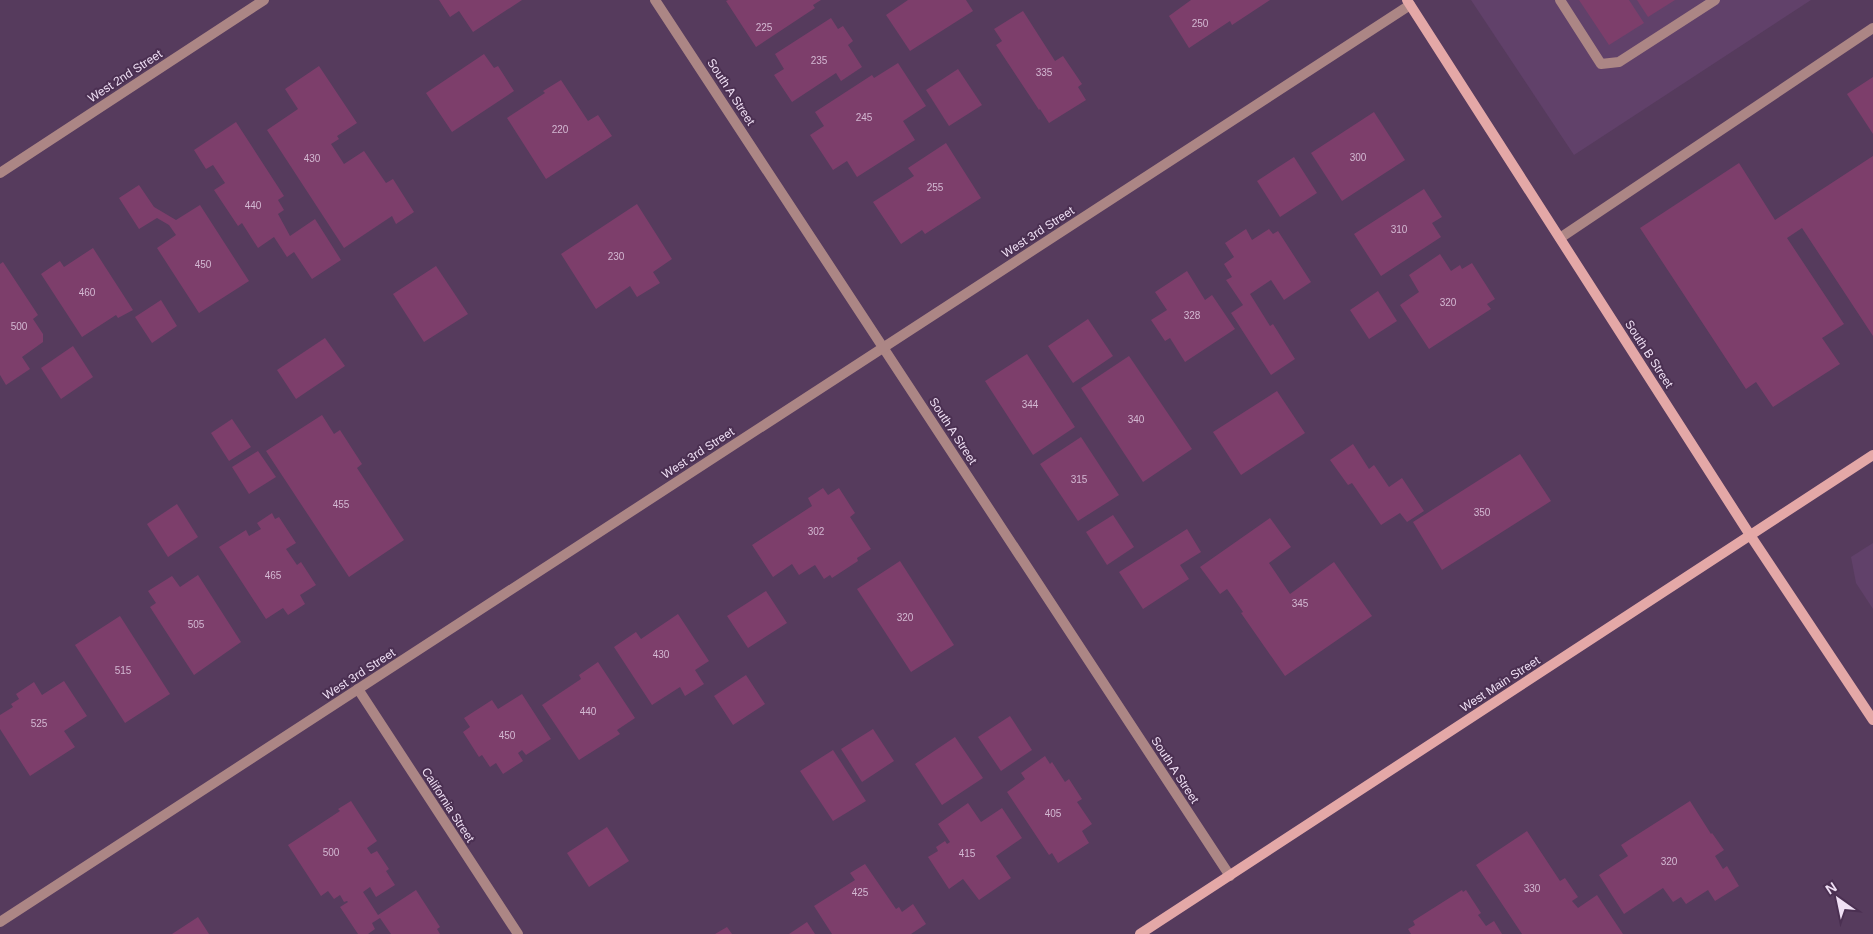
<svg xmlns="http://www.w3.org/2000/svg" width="1873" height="934" font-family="Arial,sans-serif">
<rect width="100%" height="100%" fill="#563b5d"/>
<g fill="#61416a">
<path d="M1471 0H1811L1574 155Z"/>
<path d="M1873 543V609L1856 583 1851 557Z"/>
</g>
<g fill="#7d3e6b">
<path d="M439 0H522L473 32 459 11 450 17Z"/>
<path d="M728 0H821L813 5 815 8 756 47 726 1Z"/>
<path d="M908 0H966L973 11 910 51 886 15Z"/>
<path d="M1191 0H1270L1232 25 1230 21 1189 48 1169 16Z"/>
<path d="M1579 0H1629L1644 23 1609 45Z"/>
<path d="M1637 0H1675L1648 17Z"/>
<path d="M1023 11 1055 61 1063 56 1082 84 1078 87 1086 100 1049 123 1040 109 1039 110 996 45 1002 41 994 29Z"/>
<path d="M831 18 838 29 843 26 853 41 848 45 862 67 841 81 836 73 792 102 774 75 784 69 775 54Z"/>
<path d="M484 54 494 68 498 66 514 91 452 132 426 93Z"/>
<path d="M898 63 926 106 903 121 915 140 857 177 847 161 833 170 810 135 824 126 815 112 872 75 874 78Z"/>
<path d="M319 66 357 123 337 136 339 139 331 144 344 164 364 151 386 183 393 179 414 212 396 224 392 216 344 248 267 130 298 109 285 89Z"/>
<path d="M958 69 982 105 949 126 926 90Z"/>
<path d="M1873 77V134L1847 94Z"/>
<path d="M561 80 588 121 598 115 612 136 546 179 507 118 545 93 543 91Z"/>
<path d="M1374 112 1405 160 1342 201 1311 153Z"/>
<path d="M236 122 284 196 278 200 284 210 278 214 290 236 315 219 341 260 312 279 294 252 287 257 274 237 258 248 242 223 238 226 214 190 225 183 213 165 206 169 194 150Z"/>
<path d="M946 143 981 198 925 234 922 230 901 244 873 202 914 176 908 168Z"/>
<path d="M1873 156V336L1802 228 1787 238 1844 324 1822 338 1840 364 1773 407 1756 382 1746 389 1640 228 1739 163 1775 220Z"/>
<path d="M1294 157 1317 193 1280 217 1257 181Z"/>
<path d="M139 185 154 207 176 220 200 205 249 281 199 313 157 248 176 235 169 225 157 218 139 229 119 198Z"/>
<path d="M1424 189 1442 217 1432 223 1441 237 1381 276 1354 234Z"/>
<path d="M637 204 672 259 653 272 660 283 637 297 630 286 596 309 561 254Z"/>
<path d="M1246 229 1252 240 1269 229 1273 234 1278 231 1311 282 1284 300 1271 280 1250 294 1270 326 1273 324 1295 359 1271 375 1231 313 1243 305 1226 280 1232 277 1224 264 1234 257 1225 243Z"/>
<path d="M93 248 133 310 118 318 116 315 82 337 41 274 60 261 64 267Z"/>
<path d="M1440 254 1451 271 1460 265 1462 269 1472 263 1495 299 1487 304 1491 309 1429 349 1400 305 1419 292 1409 275Z"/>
<path d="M3 262 38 315 33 319 43 334V342L22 357 30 369 6 385 0 375V264Z"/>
<path d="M436 266 468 314 424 342 393 294Z"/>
<path d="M1187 271 1205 300 1212 295 1235 329 1185 362 1170 338 1165 341 1151 320 1167 310 1155 292Z"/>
<path d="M1378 291 1397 321 1369 339 1350 310Z"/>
<path d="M161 300 177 326 152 343 135 317Z"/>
<path d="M1088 319 1113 356 1073 383 1048 346Z"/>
<path d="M325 338 345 366 296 399 277 370Z"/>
<path d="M73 346 93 377 61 399 41 368Z"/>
<path d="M1027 354 1075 427 1033 455 985 381Z"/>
<path d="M1129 356 1192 449 1143 482 1081 388Z"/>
<path d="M1277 391 1305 433 1241 475 1213 432Z"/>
<path d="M322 415 334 434 340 430 362 464 357 468 404 540 349 577 266 451Z"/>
<path d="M232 419 251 447 229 461 211 433Z"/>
<path d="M1081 437 1119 495 1078 521 1040 464Z"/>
<path d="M1353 444 1369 469 1374 465 1389 487 1402 478 1424 511 1407 522 1400 513 1381 525 1352 483 1348 485 1330 460Z"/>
<path d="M258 451 276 477 249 494 232 467Z"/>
<path d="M1520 454 1551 501 1442 570 1413 522Z"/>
<path d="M823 488 828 495 839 488 855 513 850 517 871 549 857 558 858 561 832 578 830 575 824 579 815 565 799 575 792 564 773 577 752 545 812 506 808 498Z"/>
<path d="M177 504 198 537 168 557 147 524Z"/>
<path d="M272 513 275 519 279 517 296 543 286 549 297 565 301 562 316 585 300 595 305 604 288 615 283 608 266 619 219 547 246 530 249 536 261 529 257 523Z"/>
<path d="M1113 515 1134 547 1107 565 1086 532Z"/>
<path d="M1270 518 1291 547 1269 563 1290 594 1334 562 1372 616 1285 676 1241 613 1243 612 1227 589 1220 594 1200 567Z"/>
<path d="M1187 529 1201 552 1180 565 1189 579 1143 609 1119 572Z"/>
<path d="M900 561 954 645 911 672 857 589Z"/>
<path d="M198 575 241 642 194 675 150 607 156 603 148 591 172 576 180 587Z"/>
<path d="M766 591 787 623 748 648 727 616Z"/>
<path d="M678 614 709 661 695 670 704 684 685 696 680 687 652 705 614 647 636 632 641 639Z"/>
<path d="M120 616 170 694 125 723 75 645Z"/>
<path d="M598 662 635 718 617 730 620 734 579 760 542 705 581 679 579 675Z"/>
<path d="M746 675 765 704 733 725 714 696Z"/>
<path d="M64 681 87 716 64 731 75 747 30 776 0 729V715L13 707 11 704 19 699 16 694 34 682 42 695Z"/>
<path d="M522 694 551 739 526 755 522 750 518 753 523 761 503 774 496 763 490 767 482 755 479 757 463 732 470 727 464 718 492 700 498 709Z"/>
<path d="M1010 716 1032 750 1001 771 978 737Z"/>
<path d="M873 729 894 761 862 782 841 749Z"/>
<path d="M955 737 983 778 942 805 915 764Z"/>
<path d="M833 750 866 801 833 821 800 771Z"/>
<path d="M1045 756 1050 764 1052 762 1065 782 1069 779 1082 799 1077 802 1092 824 1082 831 1089 843 1058 863 1052 853 1049 855 1007 792 1025 779 1021 773Z"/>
<path d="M351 801 377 841 367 848 371 854 377 851 389 869 386 871 395 885 376 897 370 887 363 892 378 915 416 890 440 927 437 929 440 934H391L380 918 372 923 375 929 368 934H358L340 907 348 902 347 901 344 902 340 895 334 899 328 891 321 896 288 845 340 811 338 809Z"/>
<path d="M1690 801 1711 834 1712 833 1724 850 1715 856 1723 869 1727 866 1739 886 1715 901 1708 890 1686 904 1681 897 1673 902 1663 888 1624 914 1599 875 1628 856 1621 845Z"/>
<path d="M968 803 981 822 1002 808 1022 838 996 856 1011 878 979 900 963 879 949 889 928 857 938 851 936 847 945 841 947 844 950 842 938 824Z"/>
<path d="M607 827 629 861 589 887 567 853Z"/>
<path d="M1527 831 1560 881 1565 878 1578 897 1572 901 1578 908 1597 895 1623 934H1522L1476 865Z"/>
<path d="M865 864 896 909 899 907 902 912 913 904 926 924 911 934H832L814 906 855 880 850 873Z"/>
<path d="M1462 890 1463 892 1466 890 1481 913 1478 915 1486 926 1494 921 1502 934H1411L1408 929 1415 925 1413 921Z"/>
<path d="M198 917 209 934H172Z"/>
<path d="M807 922 815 934H789Z"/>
<path d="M727 927 732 934H715Z"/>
</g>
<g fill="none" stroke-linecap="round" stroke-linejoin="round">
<g stroke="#ac8685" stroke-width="10">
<path d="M1560 0 1601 64 1619 62 1715 0"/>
<path d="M1560 238 1873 28"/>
</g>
<g stroke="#ac8685" stroke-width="10">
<path d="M655 0 1230 876"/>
<path d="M0 173 264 0"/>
<path d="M358 689 518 934"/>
<path d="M0 922 1410 5"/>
</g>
<g stroke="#e4a8a7" stroke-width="10">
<path d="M1407 0 1750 535 1873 720"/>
<path d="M1140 934 1873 455"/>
</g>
</g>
<g text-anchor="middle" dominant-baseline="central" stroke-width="4" stroke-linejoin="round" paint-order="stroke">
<g font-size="10" fill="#d3b8d2">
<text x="1200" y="23">250</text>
<text x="764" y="27">225</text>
<text x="819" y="60">235</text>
<text x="1044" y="72">335</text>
<text x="864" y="117">245</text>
<text x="560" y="129">220</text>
<text x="1358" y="157">300</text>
<text x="312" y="158">430</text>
<text x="935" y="187">255</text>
<text x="253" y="205">440</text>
<text x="1399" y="229">310</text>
<text x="616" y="256">230</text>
<text x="203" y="264">450</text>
<text x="87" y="292">460</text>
<text x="1448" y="302">320</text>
<text x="1192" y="315">328</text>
<text x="19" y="326">500</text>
<text x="1030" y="404">344</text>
<text x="1136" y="419">340</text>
<text x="1079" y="479">315</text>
<text x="341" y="504">455</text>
<text x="1482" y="512">350</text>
<text x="816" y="531">302</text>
<text x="273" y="575">465</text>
<text x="1300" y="603">345</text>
<text x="905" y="617">320</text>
<text x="196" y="624">505</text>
<text x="661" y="654">430</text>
<text x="123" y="670">515</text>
<text x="588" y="711">440</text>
<text x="39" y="723">525</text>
<text x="507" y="735">450</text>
<text x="1053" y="813">405</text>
<text x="331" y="852">500</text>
<text x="967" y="853">415</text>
<text x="1669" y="861">320</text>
<text x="1532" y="888">330</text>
<text x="860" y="892">425</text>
</g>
<g font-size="12" fill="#f0e0f5" stroke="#4b3052">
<text transform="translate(125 76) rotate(-33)">West 2nd Street</text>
<text transform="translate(731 92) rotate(57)">South A Street</text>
<text transform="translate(1038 232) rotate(-33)">West 3rd Street</text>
<text transform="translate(1649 354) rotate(57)">South B Street</text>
<text transform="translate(953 431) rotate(57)">South A Street</text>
<text transform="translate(698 453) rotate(-33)">West 3rd Street</text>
<text transform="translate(359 674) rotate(-33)">West 3rd Street</text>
<text transform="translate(1500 684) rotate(-33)">West Main Street</text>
<text transform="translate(1175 770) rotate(57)">South A Street</text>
<text transform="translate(448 805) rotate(57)">California Street</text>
</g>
</g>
<g transform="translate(1838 899) rotate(327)" stroke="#4b3052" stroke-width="4" paint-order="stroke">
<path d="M0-4L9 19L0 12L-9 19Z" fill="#f0e0f5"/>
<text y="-8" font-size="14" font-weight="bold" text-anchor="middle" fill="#f0e0f5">N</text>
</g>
</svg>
